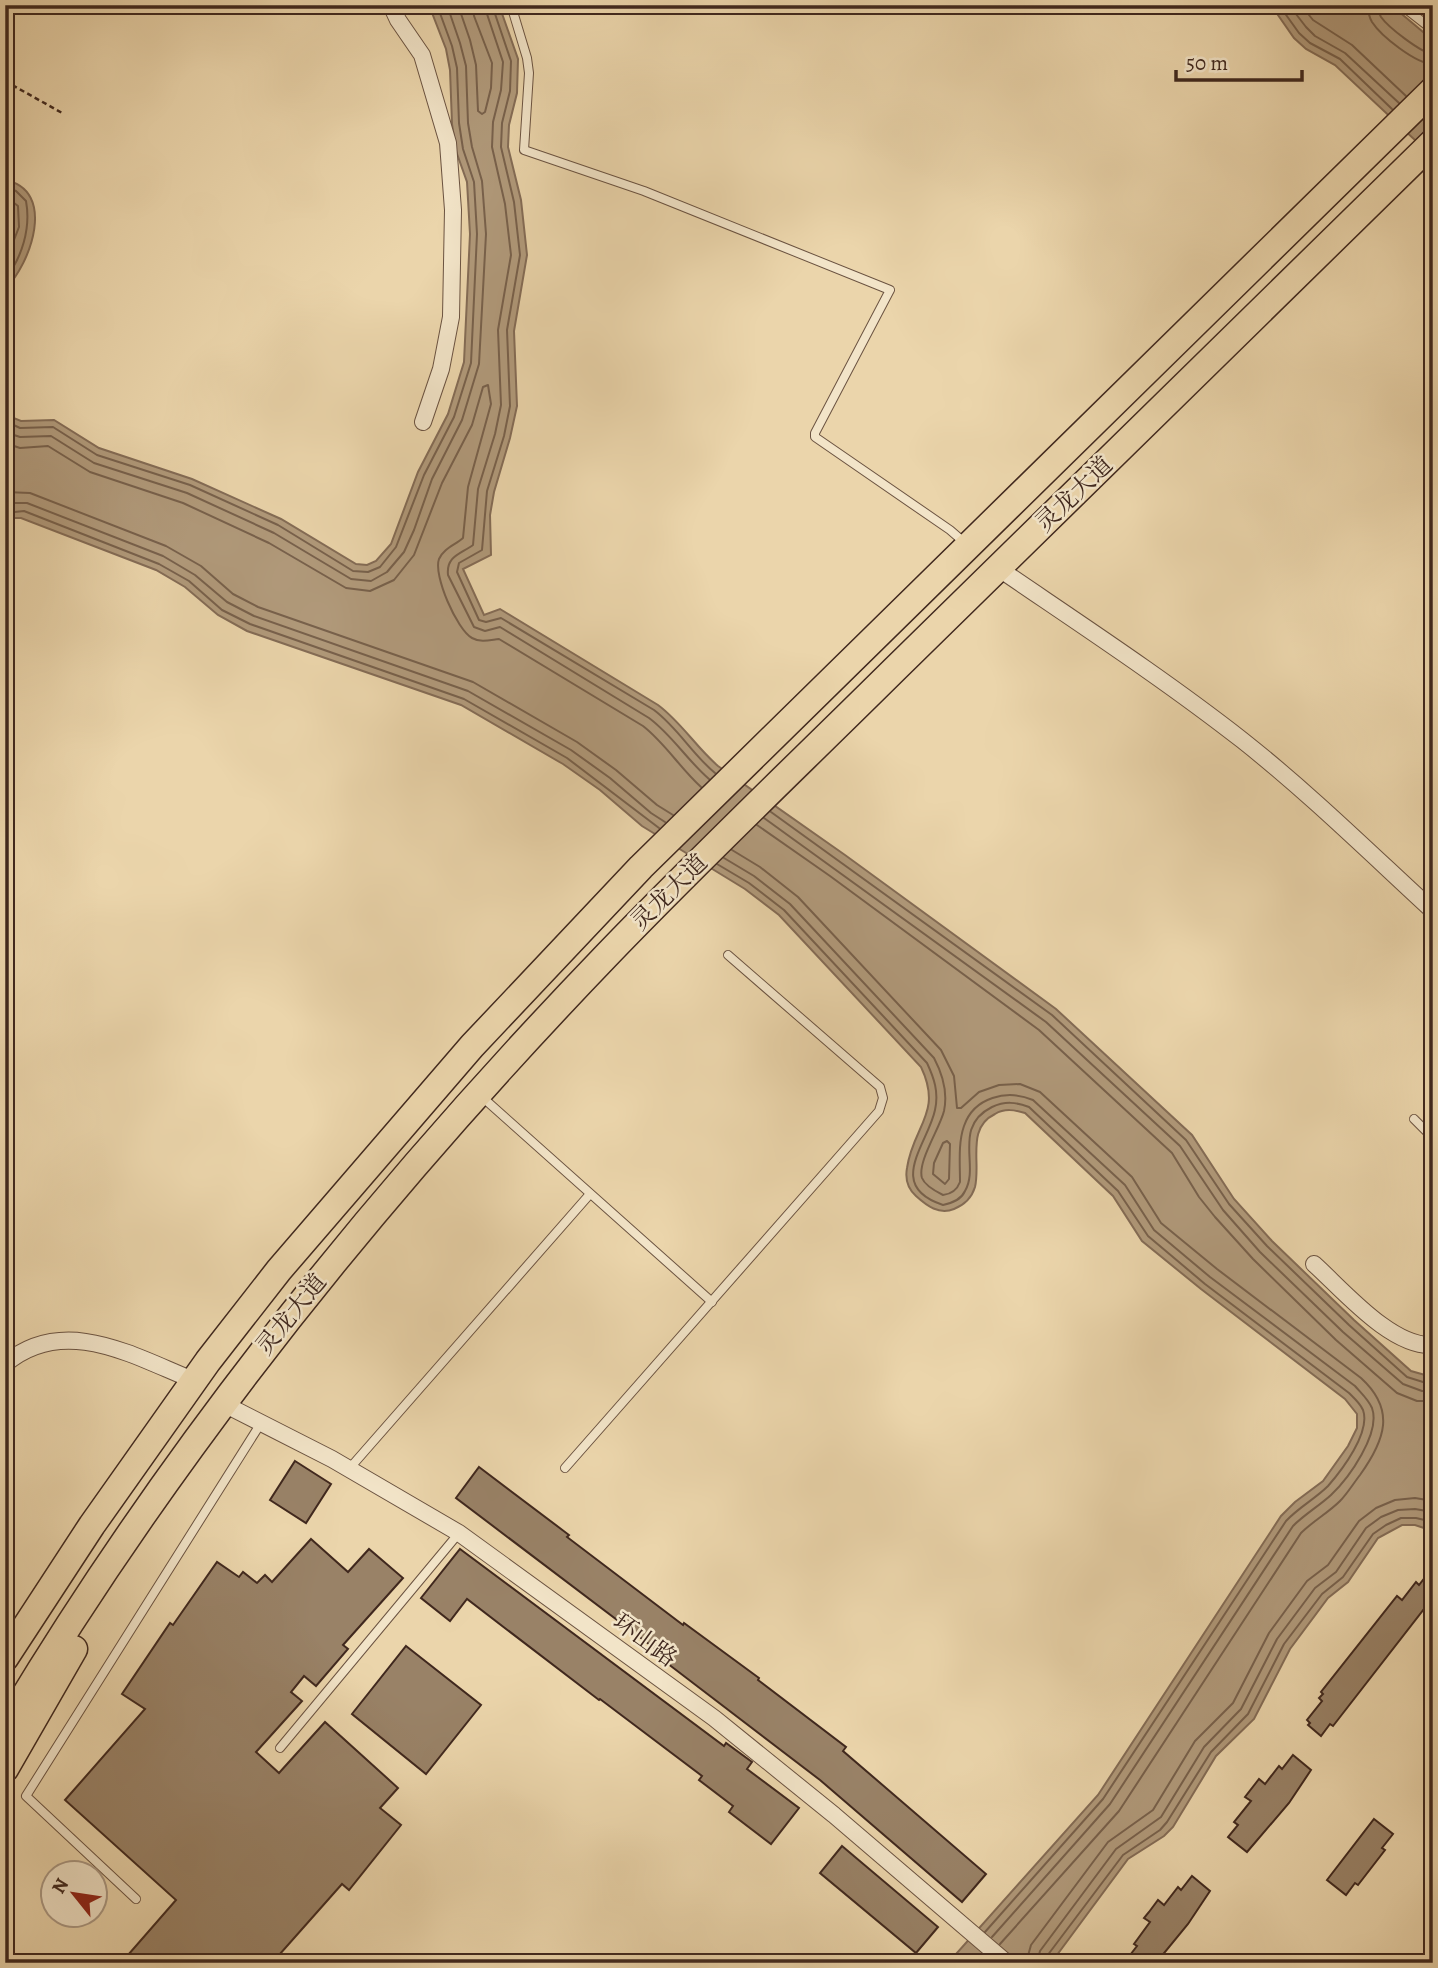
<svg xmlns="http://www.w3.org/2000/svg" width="1438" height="1968" font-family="Alegreya,'Noto Serif SC',serif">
<rect width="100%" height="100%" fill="#ebd5ab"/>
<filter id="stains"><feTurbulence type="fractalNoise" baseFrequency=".00286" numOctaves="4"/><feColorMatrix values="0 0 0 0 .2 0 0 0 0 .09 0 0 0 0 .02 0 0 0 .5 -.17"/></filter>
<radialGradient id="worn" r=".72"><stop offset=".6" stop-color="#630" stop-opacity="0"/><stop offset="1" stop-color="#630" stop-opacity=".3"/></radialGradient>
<g fill="#b19a7b" stroke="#846c56" stroke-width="2">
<path d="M429 5H499L518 59 517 93 509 125 508 147 521 200 527 255 514 331 517 406 510 438 494 492 490 515 491 555 463 569 484 615 500 609 658 705C681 722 696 747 718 766L845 855 1056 1009 1192 1135 1234 1199 1272 1241 1354 1320 1411 1371 1425 1375 1433 1373V1531L1415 1525H1402L1378 1538 1348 1582 1328 1598 1290 1649 1254 1719 1216 1756 1173 1827 1164 1836 1128 1859 1051 1963H948L1098 1795 1281 1516 1295 1502 1323 1481 1348 1446 1357 1428V1414L1345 1399 1201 1289 1142 1241 1113 1196 1025 1113C1015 1110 1005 1108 995 1114 966 1128 981 1162 975 1187 972 1197 964 1205 954 1209 939 1215 927 1206 916 1196 907 1188 905 1179 907 1168 913 1126 943 1113 921 1067L779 915 745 889 642 826 600 790 563 764 461 705 247 631 218 615 185 587 156 570 21 518H10L5 522V410L11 417 21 421 54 420 99 448 192 479 281 519 356 564 367 565 376 561 391 544 418 472 448 414 464 362 470 234 467 182 456 151 452 124 450 70 446 49Z"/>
<path d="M1271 5H1391L1429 37 1433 41V157L1335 65 1306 49 1294 38Z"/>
<path d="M5 180C57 190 31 264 5 289Z"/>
</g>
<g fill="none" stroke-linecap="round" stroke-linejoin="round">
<g stroke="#78614c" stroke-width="2">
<path d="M458 5 470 40 476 65 478 111 482 114 485 112 491 88 492 63 474 16 473 5"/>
<path d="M484 5 503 62 501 90 493 122 492 147 505 204 511 255 498 330 501 405 495 434 478 489 473 545C461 554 446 556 448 575L474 627 485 631 500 627 649 718C672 735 687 760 709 779"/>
<path d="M492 5 511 61 510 91 502 123 501 147 514 202 520 255 507 330 510 406 504 436 487 491 482 550 459 563 457 572 479 620 486 622 501 618 654 710C678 728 692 754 715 773"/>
<path d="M1279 5 1299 33 1310 43 1340 59 1392 109"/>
<path d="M1289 5 1306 27 1315 36 1345 53 1399 103"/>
<path d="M1301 5 1313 20 1352 45 1406 96"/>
<path d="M1368 5C1368 11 1369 17 1372 22 1381 36 1416 64 1433 64"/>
<path d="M1378 5C1379 10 1378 12 1381 17 1388 27 1421 53 1433 54"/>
<path d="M5 187 16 191 26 201C31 228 22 258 5 279"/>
<path d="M5 196 18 206 19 227 5 263"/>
<path d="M5 421 20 428 53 427 97 455 190 485 278 525 353 571 368 572 380 567 396 547 424 475 454 417 471 363 477 234 474 182 463 149 459 123 457 68 452 46 437 5"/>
<path d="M5 432 20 437 51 436 94 463 187 493 274 533 351 579 371 581 387 572 404 552 414 530 432 479 462 420 479 364 486 234 482 181 472 147 468 123 466 66 460 43 447 5"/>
<path d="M5 443 20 448 48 446 90 472 183 503 269 543 346 588 370 591 394 580 414 555 442 483 472 425 483 387 488 385 491 404 468 487 463 538C455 545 444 548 439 559 433 575 457 630 472 638 481 643 490 640 499 639L643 726C665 743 680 768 701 787"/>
<path d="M5 492 30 493 166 546 201 566 233 594 258 607 473 682 577 742 616 770 657 805 673 815"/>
<path d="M5 503H27L163 556 195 575 227 602 254 616 468 691 571 750 610 778 651 813 665 822"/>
<path d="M5 513 24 511 159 564 189 581 222 610 250 624 464 699 567 758 659 828"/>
<path d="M771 812 1052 1015 1186 1140 1229 1204 1267 1246 1349 1325 1407 1377 1423 1382H1433"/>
<path d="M764 818 1046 1022 1180 1146 1223 1210 1260 1252 1343 1332 1403 1384 1422 1391H1433"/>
<path d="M757 825 830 876 1039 1030 1172 1153 1199 1197 1215 1217 1253 1259 1336 1340 1397 1393 1417 1401H1433"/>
<path d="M732 850 760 867 798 897 941 1050 954 1076 957 1108H961L979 1092 999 1085 1020 1084 1040 1092 1132 1177 1161 1223 1217 1269 1361 1378C1396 1410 1385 1440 1360 1475 1353 1484 1347 1494 1340 1501 1328 1513 1313 1521 1301 1533L1119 1811 1000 1944"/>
<path d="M724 858 754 876 790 904 934 1058C943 1075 948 1092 944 1111 940 1128 917 1162 922 1178 925 1186 937 1192 943 1195 952 1194 957 1190 960 1182 960 1164 958 1143 964 1126 974 1097 1007 1089 1033 1100L1125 1185 1154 1230 1210 1277 1355 1386C1361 1393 1368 1399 1372 1408 1381 1433 1349 1478 1331 1495 1319 1506 1305 1514 1293 1526L1110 1804 992 1937"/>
<path d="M717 864 749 883 784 910 927 1063C934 1078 939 1092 935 1110 928 1144 885 1186 943 1205 952 1203 961 1200 965 1191 980 1166 952 1127 992 1107 1005 1101 1016 1102 1029 1107L1118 1191 1148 1236 1205 1284 1349 1393C1354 1398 1360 1403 1363 1410 1371 1432 1342 1470 1328 1486 1315 1499 1299 1507 1286 1521L1103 1799 985 1932"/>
<path d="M947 1141 950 1144 949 1179 945 1184 933 1174 934 1163 943 1143Z"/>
<path d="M1026 1963 1031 1945 1108 1842 1153 1810 1195 1741 1233 1703 1269 1633 1307 1581 1328 1565 1359 1521 1376 1508 1395 1500 1415 1498 1433 1501"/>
<path d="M1037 1963 1040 1951 1116 1849 1161 1817 1204 1747 1241 1709 1277 1639 1315 1588 1336 1572 1366 1528 1381 1517 1398 1510 1415 1509 1433 1512"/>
<path d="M1046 1963 1047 1956 1123 1855 1160 1830 1167 1822 1211 1752 1248 1714 1284 1644 1322 1594 1343 1577 1373 1534 1386 1525 1401 1518H1416L1433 1522"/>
</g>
</g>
<g fill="#998267" stroke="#40281e" stroke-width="2">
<path d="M295 1461 331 1484 306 1523 270 1500Z"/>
<path d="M479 1467 569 1535 567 1537 683 1625 684 1623 759 1678 758 1680 846 1747 843 1751 986 1874 962 1902 820 1780 659 1657 662 1654 456 1498Z"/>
<path d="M311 1539 348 1572 369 1549 403 1578 343 1645 348 1649 316 1686 304 1676 291 1692 302 1701 256 1752 279 1773 325 1722 398 1788 380 1808 401 1825 349 1890 342 1884 272 1963H121L176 1900 65 1800 145 1709 122 1694 170 1623 173 1625 217 1562 239 1577 243 1572 257 1583 265 1575 272 1582Z"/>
<path d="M460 1549 724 1746 726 1743 752 1762 747 1769 799 1808 771 1844 729 1812 733 1806 699 1780 702 1776 600 1699 599 1700 467 1599 450 1621 421 1598Z"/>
<path d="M1423 1580 1433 1588V1594L1425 1604 1427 1605 1333 1726 1330 1724 1321 1736 1308 1725 1310 1723 1307 1720 1322 1701 1319 1698 1323 1694 1321 1692 1397 1596 1402 1600 1416 1582 1419 1585Z"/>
<path d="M406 1646 481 1705 426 1774 352 1714Z"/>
<path d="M1293 1755 1311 1770 1289 1803 1247 1852 1228 1837 1238 1825 1234 1822 1251 1801 1245 1797 1259 1779 1265 1784 1279 1766 1282 1769Z"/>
<path d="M1374 1819 1393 1834 1382 1848 1385 1850 1358 1885 1355 1883 1346 1895 1327 1880Z"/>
<path d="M842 1846 938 1927 916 1953 820 1873Z"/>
<path d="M1192 1876 1210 1891 1188 1924 1156 1963H1124L1137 1946 1134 1944 1150 1922 1144 1918 1149 1912 1158 1900 1164 1905 1178 1887 1181 1890Z"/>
</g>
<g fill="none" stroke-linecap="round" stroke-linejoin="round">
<defs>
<g id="service">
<path d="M511 5 527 58 529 73 524 150 644 191 890 290 815 433V437L950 530 965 543"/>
<path d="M1401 5 1433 30"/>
<path d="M481 1096 712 1302"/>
<path d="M1414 1119 1433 1138"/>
<path d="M565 1468 879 1111 883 1098 880 1087 728 955"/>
<path d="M349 1469 590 1194"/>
<path d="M280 1748 459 1533"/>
<path d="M136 1899 26 1796 261 1423"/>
</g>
<g id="minor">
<path d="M391 5 398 20 422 55 448 143 453 210 451 317 441 369 423 422"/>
<path d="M998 568C1080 624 1164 679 1242 740 1309 793 1370 853 1433 911"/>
<path d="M1314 1264C1343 1290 1392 1348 1433 1345"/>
<path d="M5 1364C64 1314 133 1356 193 1380"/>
<path d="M222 1403 332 1459 459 1533 714 1718 834 1815 1007 1963"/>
</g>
<g id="primary">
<path d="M5 1658 92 1525 208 1361 279 1270 472 1046 641 867 1433 90"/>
<path d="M5 1728C173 1447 379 1192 605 957 699 859 798 765 895 669 1075 494 1254 318 1433 142"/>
<path d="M5 1769 74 1649"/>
</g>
</defs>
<use href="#service" stroke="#6b5341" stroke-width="10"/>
<use href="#minor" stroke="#6b5341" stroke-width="18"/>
<use href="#primary" stroke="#40281e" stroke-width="29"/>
<path stroke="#40281e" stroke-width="2.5" stroke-dasharray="5 3.5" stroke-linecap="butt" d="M5 81 64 114"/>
<use href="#service" stroke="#f2e4c8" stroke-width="8"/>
<use href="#minor" stroke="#f2e4c8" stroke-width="16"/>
<use href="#primary" stroke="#ebd5ab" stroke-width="26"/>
</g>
<g text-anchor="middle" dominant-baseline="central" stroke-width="5" stroke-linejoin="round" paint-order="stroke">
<g font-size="24" fill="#40281e" stroke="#f2e4c8">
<text transform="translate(1074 494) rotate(-44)">灵龙大道</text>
<text transform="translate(669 892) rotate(-45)">灵龙大道</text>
<text transform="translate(291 1314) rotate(-51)">灵龙大道</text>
<text transform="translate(645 1640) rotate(36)">环山路</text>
</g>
</g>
<rect width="1438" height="1968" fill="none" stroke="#ebd5ab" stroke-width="28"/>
<rect x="7" y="7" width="1424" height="1954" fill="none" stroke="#40281e" stroke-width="3.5"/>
<rect x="14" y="14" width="1410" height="1940" fill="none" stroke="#40281e" stroke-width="2"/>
<g transform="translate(74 1894) rotate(300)"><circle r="33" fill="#f2e4c8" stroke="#ab9984" stroke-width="2"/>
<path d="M0-5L12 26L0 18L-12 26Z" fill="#8f2418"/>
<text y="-10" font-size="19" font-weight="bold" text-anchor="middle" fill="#40281e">N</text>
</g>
<path d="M1176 70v10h126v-10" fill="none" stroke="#40281e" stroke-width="3.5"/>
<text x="1186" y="70" font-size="21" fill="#40281e" stroke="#f2e4c8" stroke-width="5" paint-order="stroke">50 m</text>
<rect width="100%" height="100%" filter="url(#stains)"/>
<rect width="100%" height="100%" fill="url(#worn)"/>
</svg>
